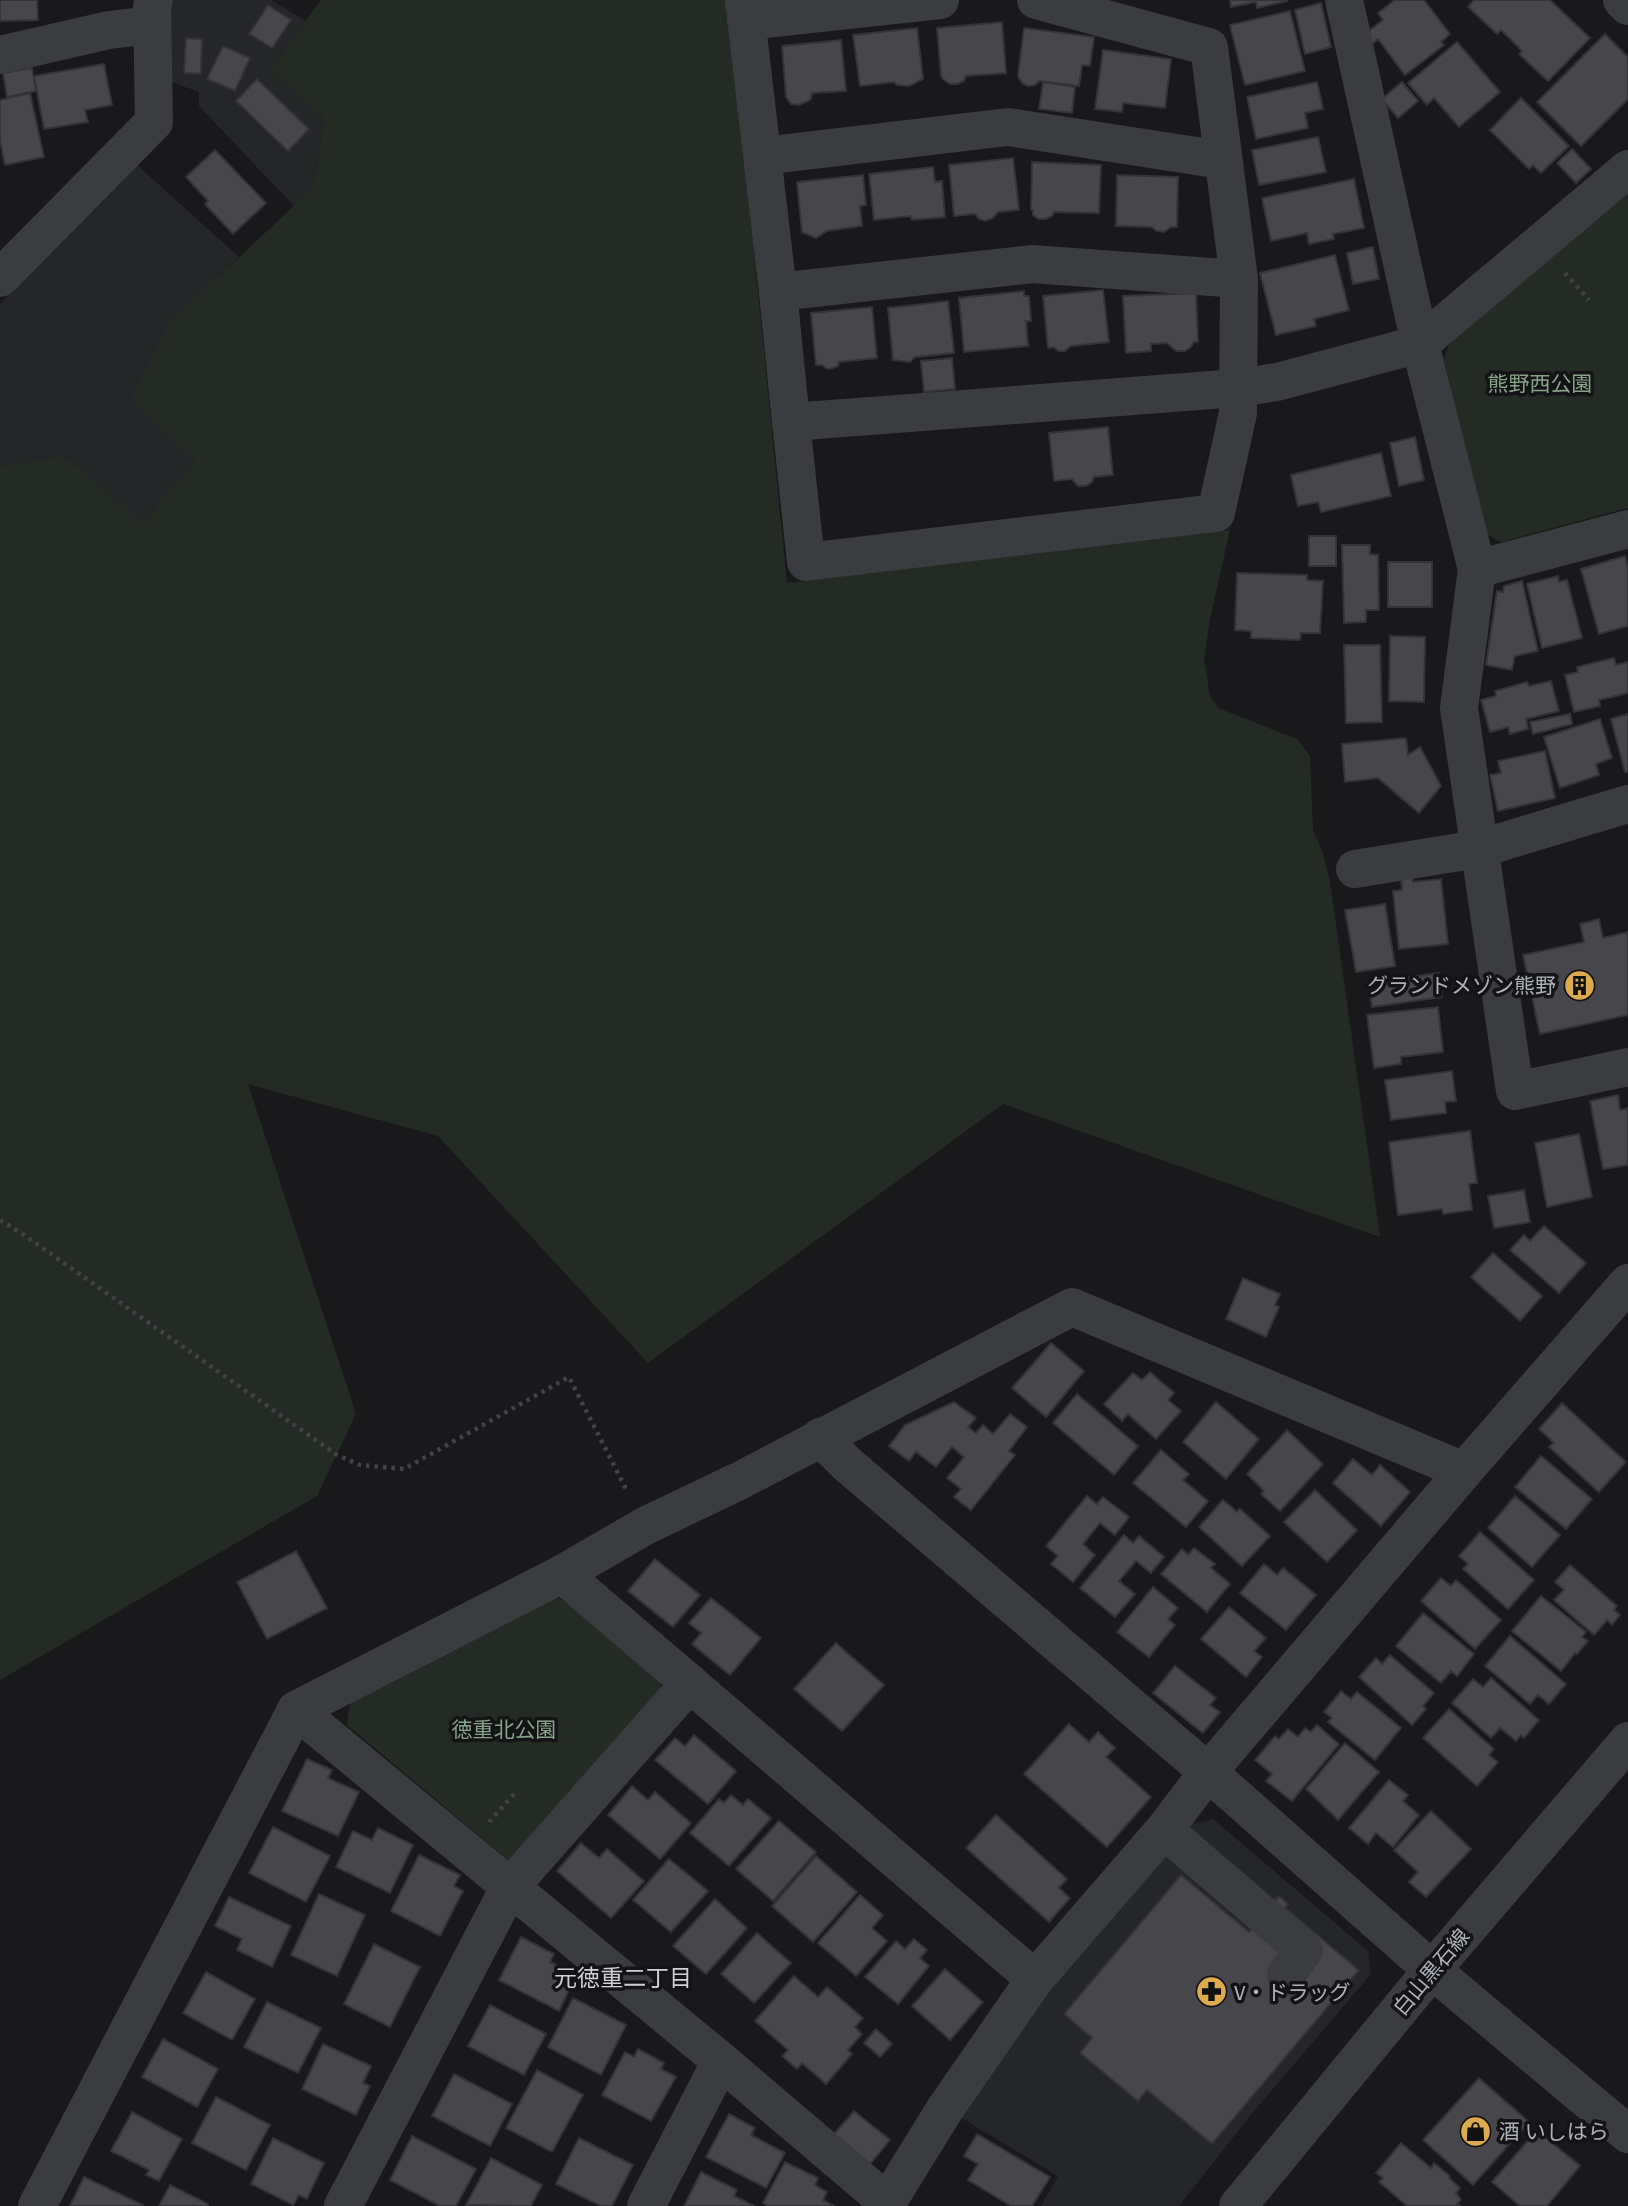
<svg xmlns="http://www.w3.org/2000/svg" width="1628" height="2206" font-family="'Archivo Narrow','Noto Sans JP',sans-serif">
<rect width="100%" height="100%" fill="#19191b"/>
<g fill="#252628">
<path d="M174 0H271L306 21 270 70 324 119 313 188 294 206 199 106V92L171 82 169 13Z"/>
<path d="M137 165 239 257 175 318 195 459 143 525 64 456 0 466V304Z"/>
<path d="M1213 1819 1368 1951 1371 1974 1250 2116 1179 2206H1041L1058 2176 955 2114 1026 2014 1188 1825Z"/>
</g>
<g fill="#242b25">
<path d="M321 0H729L787 583 1230 530 1210 619 1204 659 1210 696 1218 708 1297 739 1310 756 1313 830 1323 853 1330 882 1380 1237 1003 1104 648 1363 438 1136 248 1084 356 1414 317 1496 0 1680V466L64 456 143 524 195 459 131 399 170 322 313 188 324 119 270 70Z"/>
<path d="M1628 194V508L1501 542 1482 532 1444 358 1449 345 1551 256Z"/>
<path d="M546 1597 567 1601 661 1684 660 1701 518 1860H508L347 1725 350 1700Z"/>
</g>
<g fill="#47474b" stroke="#343437" stroke-width="2">
<path d="M0 0H37L38 20 0 21Z"/>
<path d="M1230 0H1287V1L1257 8 1256 2 1231 7Z"/>
<path d="M1395 0H1424L1450 34 1441 42 1444 45 1405 75 1378 39 1372 44 1365 34 1383 20 1378 13Z"/>
<path d="M1474 0H1550L1590 38 1548 81 1519 54 1522 51 1501 30 1497 34 1468 7Z"/>
<path d="M1321 3 1331 47 1305 54 1295 10Z"/>
<path d="M268 5 291 20 272 48 249 34Z"/>
<path d="M1290 11 1305 71 1245 85 1230 25Z"/>
<path d="M1002 22 1006 73 966 76 964 81 958 84H950L943 79 941 75 937 28Z"/>
<path d="M917 28 923 79 909 86 897 85 894 82 860 86 853 35Z"/>
<path d="M1024 28 1094 37 1090 66 1082 65 1079 86 1039 81 1035 85 1028 86 1022 83 1018 76Z"/>
<path d="M1605 34 1628 57V99L1581 146 1537 102Z"/>
<path d="M186 38 202 39 201 74 184 73Z"/>
<path d="M841 40 846 91 812 93 811 99 806 102 799 105 791 104 786 97 782 46Z"/>
<path d="M1457 42 1500 92 1459 127 1434 98 1427 105 1408 83Z"/>
<path d="M223 46 250 58 235 91 207 79Z"/>
<path d="M1103 50 1171 59 1165 108 1123 103 1122 112 1095 109Z"/>
<path d="M104 64 112 105 85 110 88 122 44 129 34 76Z"/>
<path d="M32 68 36 91 7 97 3 73Z"/>
<path d="M257 79 309 129 288 151 236 101Z"/>
<path d="M1043 82 1075 87 1072 113 1039 109Z"/>
<path d="M1317 82 1323 109 1305 113 1308 128 1256 139 1247 97Z"/>
<path d="M1402 82 1418 101 1398 118 1382 99Z"/>
<path d="M30 93 44 157 5 165 0 141V100Z"/>
<path d="M1521 98 1569 146 1541 173 1533 165 1529 169 1490 130Z"/>
<path d="M1318 137 1326 172 1259 185 1252 150Z"/>
<path d="M1572 149 1591 169 1576 183 1557 163Z"/>
<path d="M215 150 266 203 233 234 205 204 208 201 186 177Z"/>
<path d="M1013 158 1019 210 998 212 993 218 985 221 979 219 975 214 954 216 949 165Z"/>
<path d="M1032 162 1101 165 1099 213 1054 212 1052 216 1046 219H1039L1033 215V210H1031Z"/>
<path d="M933 167 935 182 942 181 945 217 912 220 911 216 874 220 869 174Z"/>
<path d="M863 175 866 205 860 206 862 226 827 231 816 238 802 232 797 182Z"/>
<path d="M1117 175 1178 177 1177 227H1171L1164 232 1157 231 1151 227 1116 226Z"/>
<path d="M1354 179 1364 228 1333 234 1334 239 1309 244 1307 233 1271 241 1262 198Z"/>
<path d="M1373 247 1379 279 1353 284 1347 253Z"/>
<path d="M1335 255 1349 310 1314 319 1316 326 1276 335 1260 273Z"/>
<path d="M1103 290 1109 342 1071 346 1065 351H1059L1053 347 1048 348 1043 296Z"/>
<path d="M1024 291V296H1029L1031 321H1026L1028 346 964 352 959 298Z"/>
<path d="M1196 293 1198 342H1194L1191 347 1185 351H1176L1167 343 1151 344V351L1126 353 1123 296Z"/>
<path d="M948 301 954 353 915 357 910 362 893 360 888 308Z"/>
<path d="M872 307 877 358 839 362 838 366 833 368 827 369 822 365H816L811 313Z"/>
<path d="M952 358 955 389 924 392 921 361Z"/>
<path d="M1108 427 1113 475 1094 477 1092 482 1086 486H1078L1072 479 1054 481 1049 433Z"/>
<path d="M1415 437 1424 480 1399 486 1390 443Z"/>
<path d="M1381 453 1391 496 1321 512 1318 502 1298 506 1291 475Z"/>
<rect x="1309" y="536" width="27" height="30"/>
<path d="M1342 545H1370V554L1378 555 1379 610H1366V622L1344 623Z"/>
<path d="M1625 556 1628 568V626L1599 634 1581 569Z"/>
<rect x="1388" y="562" width="44" height="45"/>
<path d="M1237 573 1307 575V580L1323 581 1320 633H1301L1300 640 1251 638V631L1235 630Z"/>
<path d="M1558 576 1559 582 1567 580 1582 638 1542 648 1527 584Z"/>
<path d="M1522 581 1538 651 1515 656 1512 670 1486 665 1497 591 1503 592 1504 586Z"/>
<path d="M1390 636 1425 637 1424 702 1389 701Z"/>
<path d="M1344 645H1380L1382 722 1346 723Z"/>
<path d="M1614 658 1616 665 1628 662V693L1599 700 1600 706 1574 712 1565 675 1578 672 1577 667Z"/>
<path d="M1551 681 1559 711 1526 719 1528 729 1510 734 1508 727 1490 732 1481 700 1496 696 1495 691 1527 682 1529 686Z"/>
<path d="M1570 714 1572 724 1533 734 1530 722Z"/>
<path d="M1628 714V772H1625L1611 719Z"/>
<path d="M1600 719 1612 758 1596 764 1599 775 1560 788 1544 737Z"/>
<path d="M1406 738 1408 755 1420 747 1441 786 1419 813 1378 778 1345 782 1342 744Z"/>
<path d="M1545 751 1555 798 1498 811 1490 775 1501 773 1498 761Z"/>
<path d="M1412 876 1413 882 1441 879 1448 944 1399 949 1393 891 1402 890 1401 878Z"/>
<path d="M1385 904 1395 966 1356 972 1345 910Z"/>
<path d="M1599 919 1603 938 1628 932V1015L1540 1034 1523 955 1584 942 1580 924Z"/>
<path d="M1439 973 1442 997 1372 1007 1368 983Z"/>
<path d="M1438 1007 1443 1052 1401 1057V1064L1374 1068 1367 1015Z"/>
<path d="M1452 1071 1456 1101 1445 1102 1446 1113 1391 1120 1385 1080Z"/>
<path d="M1618 1095 1620 1110 1628 1108V1165L1603 1169 1590 1101Z"/>
<path d="M1470 1131 1477 1183 1469 1184 1472 1210 1443 1214 1442 1209 1398 1215 1389 1142Z"/>
<path d="M1579 1134 1592 1197 1547 1207 1535 1143Z"/>
<path d="M1524 1190 1530 1222 1494 1228 1488 1196Z"/>
<path d="M1544 1226 1586 1263 1559 1293 1510 1250 1524 1235 1530 1241Z"/>
<path d="M1493 1253 1542 1296 1520 1321 1471 1277Z"/>
<path d="M1243 1278 1280 1294 1275 1305 1279 1307 1266 1337 1226 1319Z"/>
<path d="M1051 1343 1084 1371 1046 1417 1012 1388Z"/>
<path d="M1150 1372 1174 1393 1168 1400 1181 1411 1156 1439 1128 1414 1122 1421 1104 1404 1133 1373 1142 1380Z"/>
<path d="M1077 1394 1138 1446 1114 1475 1053 1423Z"/>
<path d="M954 1402 976 1418 968 1427 976 1433 983 1425 993 1434 1010 1414 1027 1427 1009 1451 1015 1455 971 1510 954 1497 961 1489 947 1478 964 1457 952 1447 936 1467 916 1452 909 1461 889 1446 905 1425Z"/>
<path d="M1216 1402 1259 1439 1226 1479 1183 1442Z"/>
<path d="M1562 1403 1626 1462 1599 1492 1549 1447 1554 1443 1539 1429Z"/>
<path d="M1287 1430 1323 1464 1280 1511 1261 1494 1264 1491 1247 1474Z"/>
<path d="M1161 1450 1189 1474 1183 1480 1208 1501 1186 1527 1133 1483Z"/>
<path d="M1541 1456 1592 1499 1566 1529 1515 1487Z"/>
<path d="M1353 1459 1372 1475 1380 1465 1410 1492 1381 1526 1333 1483Z"/>
<path d="M1315 1490 1357 1530 1327 1562 1284 1522Z"/>
<path d="M1087 1496 1097 1504 1103 1497 1129 1517 1115 1535 1100 1523 1083 1544 1095 1555 1073 1582 1051 1564 1058 1556 1046 1546Z"/>
<path d="M1515 1496 1560 1535 1532 1567 1488 1528Z"/>
<path d="M1223 1500 1237 1512 1240 1509 1270 1536 1242 1566 1199 1527Z"/>
<path d="M1480 1532 1534 1580 1508 1609 1463 1569 1468 1564 1459 1556Z"/>
<path d="M1124 1535 1133 1543 1139 1536 1164 1557 1151 1573 1136 1561 1119 1581 1135 1594 1115 1617 1080 1588Z"/>
<path d="M1194 1548 1215 1564 1211 1568 1230 1584 1207 1612 1161 1574 1182 1549 1188 1555Z"/>
<path d="M296 1551 327 1608 267 1639 237 1582Z"/>
<path d="M655 1559 700 1595 673 1627 628 1591Z"/>
<path d="M1264 1564 1277 1575 1283 1568 1316 1595 1286 1630 1240 1593Z"/>
<path d="M1570 1565 1617 1606 1614 1610 1620 1615 1612 1625 1607 1620 1594 1635 1554 1600 1564 1590 1555 1582Z"/>
<path d="M1441 1578 1451 1586 1456 1580 1501 1620 1475 1649 1421 1601Z"/>
<path d="M1153 1587 1178 1608 1168 1619 1175 1625 1149 1657 1117 1632Z"/>
<path d="M1541 1596 1586 1632 1582 1637 1588 1641 1577 1654 1575 1653 1561 1671 1512 1631Z"/>
<path d="M711 1598 761 1638 730 1675 692 1644 701 1633 689 1623Z"/>
<path d="M1229 1607 1266 1638 1254 1651 1262 1657 1246 1677 1201 1639Z"/>
<path d="M1423 1613 1474 1654 1457 1676 1451 1671 1441 1683 1396 1646Z"/>
<path d="M1510 1636 1566 1684 1549 1704 1538 1695 1530 1704 1485 1666Z"/>
<path d="M836 1643 884 1685 842 1731 794 1689Z"/>
<path d="M1390 1655 1434 1693 1423 1706 1426 1709 1412 1725 1359 1677 1376 1658 1382 1664Z"/>
<path d="M1175 1666 1216 1698 1210 1705 1220 1712 1203 1733 1153 1693Z"/>
<path d="M1491 1678 1539 1720 1524 1738 1521 1735 1516 1741 1500 1728 1491 1738 1452 1703 1473 1679 1483 1687Z"/>
<path d="M1341 1691 1351 1699 1357 1692 1401 1728 1375 1760 1328 1722 1332 1718 1324 1712Z"/>
<path d="M1449 1709 1494 1749 1489 1755 1498 1762 1477 1786 1423 1738Z"/>
<path d="M1069 1724 1089 1742 1098 1732 1115 1748 1106 1757 1151 1797 1107 1847 1024 1774Z"/>
<path d="M1317 1725 1339 1744 1292 1801 1266 1781 1272 1774 1255 1760 1275 1736 1279 1739 1288 1729 1298 1737 1305 1728 1311 1732Z"/>
<path d="M694 1735 736 1771 708 1804 655 1760 675 1738 685 1746Z"/>
<path d="M1345 1743 1379 1772 1338 1820 1306 1789Z"/>
<path d="M307 1759 332 1770 328 1778 359 1792 338 1836 282 1811Z"/>
<path d="M1389 1780 1408 1795 1403 1801 1419 1815 1393 1847 1376 1833 1368 1844 1349 1828Z"/>
<path d="M632 1786 648 1800 655 1792 691 1823 660 1859 608 1815Z"/>
<path d="M731 1795 743 1805 748 1799 771 1818 729 1866 690 1833 719 1799 724 1803Z"/>
<path d="M1431 1811 1471 1849 1426 1897 1409 1882 1418 1872 1394 1850Z"/>
<path d="M996 1815 1067 1879 1059 1888 1070 1898 1049 1922 966 1848Z"/>
<path d="M779 1821 816 1852 773 1901 736 1869Z"/>
<path d="M273 1827 330 1856 306 1902 249 1873Z"/>
<path d="M378 1828 413 1845 390 1893 336 1867 353 1831 372 1840Z"/>
<path d="M581 1843 599 1858 607 1849 644 1881 611 1918 557 1871Z"/>
<path d="M419 1855 460 1875 454 1886 463 1891 440 1936 391 1911Z"/>
<path d="M816 1856 857 1892 813 1942 772 1906Z"/>
<path d="M669 1859 708 1891 671 1932 633 1900Z"/>
<path d="M1181 1875 1249 1932 1279 1896 1288 1904 1285 1908 1359 1970 1212 2144 1147 2090 1138 2101 1080 2053 1092 2038 1064 2014Z"/>
<path d="M319 1894 365 1915 337 1976 291 1955Z"/>
<path d="M860 1895 883 1915 872 1928 887 1941 856 1976 818 1943Z"/>
<path d="M229 1897 291 1926 272 1967 237 1950 242 1939 215 1926Z"/>
<path d="M715 1899 747 1928 706 1974 673 1946Z"/>
<path d="M757 1933 791 1963 754 2003 721 1974Z"/>
<path d="M521 1937 554 1954 550 1962 576 1975 559 2011 499 1980Z"/>
<path d="M914 1939 927 1950 920 1958 929 1966 898 2004 865 1977 896 1941 905 1949Z"/>
<path d="M374 1944 420 1967 390 2027 344 2004Z"/>
<path d="M945 1969 983 2002 950 2040 912 2006Z"/>
<path d="M206 1972 255 1999 232 2040 183 2013Z"/>
<path d="M794 1976 818 1997 827 1987 863 2018 855 2027 862 2034 848 2050 852 2054 826 2084 802 2063 797 2069 782 2056 788 2050 755 2021Z"/>
<path d="M573 1998 626 2025 601 2075 548 2047Z"/>
<path d="M267 2002 321 2028 298 2073 244 2047Z"/>
<path d="M490 2005 546 2034 524 2075 468 2046Z"/>
<path d="M876 2029 892 2044 880 2057 864 2043Z"/>
<path d="M163 2039 218 2069 197 2107 142 2077Z"/>
<path d="M323 2044 371 2066 363 2083 370 2086 356 2115 302 2089Z"/>
<path d="M638 2049 664 2063 661 2069 676 2077 651 2121 602 2095 625 2052 634 2057Z"/>
<path d="M537 2070 583 2095 552 2152 506 2128Z"/>
<path d="M454 2074 512 2104 490 2146 432 2116Z"/>
<path d="M1479 2078 1529 2122 1473 2185 1423 2140Z"/>
<path d="M216 2097 270 2125 246 2170 192 2143Z"/>
<path d="M854 2111 890 2140 870 2164 834 2134Z"/>
<path d="M132 2112 182 2139 159 2181 146 2175 149 2170 111 2151Z"/>
<path d="M729 2114 755 2128 751 2135 785 2153 766 2188 706 2157Z"/>
<path d="M1537 2130 1580 2166 1547 2206H1520L1492 2182Z"/>
<path d="M977 2134 1050 2177 1032 2206H1011L968 2180 978 2164 964 2156Z"/>
<path d="M412 2136 476 2169 456 2206H440L390 2180Z"/>
<path d="M273 2138 324 2163 307 2199 299 2195 293 2205 251 2184Z"/>
<path d="M579 2138 633 2165 612 2206H601L556 2184Z"/>
<path d="M1401 2143 1431 2168 1434 2163 1450 2176 1449 2178 1460 2188 1456 2193 1461 2200 1457 2204 1460 2206H1407L1379 2182 1383 2178 1376 2173Z"/>
<path d="M491 2158 542 2185 531 2206 466 2205Z"/>
<path d="M785 2162 818 2178 815 2185 827 2192 823 2200 834 2206H768L763 2203Z"/>
<path d="M701 2172 737 2190 734 2196 754 2206H684Z"/>
<path d="M84 2177 143 2205 142 2206H70Z"/>
<path d="M170 2185 208 2204V2206H159Z"/>
</g>
<g fill="none" stroke-linecap="round" stroke-linejoin="round">
<g stroke="#414347" stroke-width="4.5" stroke-dasharray="3.5 5" stroke-linecap="butt">
<path d="M1565 273 1589 300"/>
<path d="M0 1220 24 1235 337 1455 360 1465 404 1469 569 1377 627 1491"/>
<path d="M489 1822 515 1793"/>
</g>
<g stroke="#3b3c40" stroke-width="38">
<path d="M744 0 778 292 791 422 1238 388 1277 382 1420 344 1628 169"/>
<path d="M1344 0 1420 344 1477 569 1459 708 1515 1091 1628 1067"/>
<path d="M1622 0 1628 6"/>
<path d="M746 21 940 0"/>
<path d="M0 55 109 30 152 25"/>
<path d="M763 156 1008 127 1222 160"/>
<path d="M0 278 154 122 152 6 154 0"/>
<path d="M778 292 1032 264 1239 279"/>
<path d="M791 422 806 562 1216 513 1238 413 1239 279 1209 47 1036 0"/>
<path d="M1477 569 1628 529"/>
<path d="M1355 869 1478 849 1628 804"/>
<path d="M820 1437 847 1464 1208 1772 1432 1970 1628 2134"/>
<path d="M562 1574 1035 1979"/>
<path d="M296 1710 721 2061 887 2202"/>
<path d="M1164 1830 1304 1950 1286 1974"/>
<path d="M37 2206 296 1710 562 1574 645 1526 739 1481 1072 1307 1464 1471"/>
<path d="M343 2206 509 1888 690 1683"/>
<path d="M646 2206 721 2061"/>
<path d="M885 2206 945 2109 1035 1979 1164 1830 1208 1772 1464 1471 1628 1283"/>
<path d="M1238 2206 1432 1970 1628 1741"/>
</g>
</g>
<defs>
<symbol id="building-disc" viewBox="-11 -11 22 22"><circle r="9.5" fill="#ddaa4f" stroke="#141416"/><path d="M-4-6H4V6H1V3H-1V6H-4ZM-2.5-4.3h1.7v1.8h-1.7ZM.8-4.3h1.7v1.8H.8ZM-2.5-1h1.7V.8h-1.7ZM.8-1h1.7V.8H.8Z" fill="#111"/></symbol>
<symbol id="pharmacy-disc" viewBox="-11 -11 22 22"><circle r="9.5" fill="#ddaa4f" stroke="#141416"/><path d="M-2-6h4v4h4v4h-4v4h-4v-4h-4v-4h4Z" fill="#111"/></symbol>
<symbol id="shop-disc" viewBox="-11 -11 22 22"><circle r="9.5" fill="#ddaa4f" stroke="#141416"/><path d="M-5-2.5h2.3a2.7 3.5 0 0 1 5.4 0H5L5.5 6h-11ZM-1.5-2.5h3a1.5 2.3 0 0 0-3 0Z" fill="#111"/></symbol>
</defs>
<g fill-rule="evenodd">
<use href="#building-disc" x="1562" y="968" width="35" height="35"/>
<use href="#pharmacy-disc" x="1194" y="1974" width="35" height="35"/>
<use href="#shop-disc" x="1458" y="2114" width="35" height="35"/>
</g>
<g text-anchor="middle" dominant-baseline="central" stroke-width="7" stroke-linejoin="round" paint-order="stroke">
<g font-size="21" fill="#87a288" stroke="#141416">
<text x="1540" y="383">熊野西公園</text>
<text x="504" y="1729">徳重北公園</text>
</g>
<g font-size="21" fill="#adb1b9" stroke="#141416" text-anchor="start">
<text x="1556" y="985" text-anchor="end">グランドメゾン熊野</text>
<text x="1234" y="1992">V・ドラッグ</text>
<text x="1499" y="2131">酒 いしはら</text>
</g>
<g font-size="21" fill="#adb1b9" stroke="#141416">
<text transform="translate(1431 1972) rotate(-50)">白山黒石線</text>
</g>
<g font-size="23" fill="#ced0d6" stroke="#141416">
<text x="623" y="1977">元徳重二丁目</text>
</g>
</g>
</svg>
